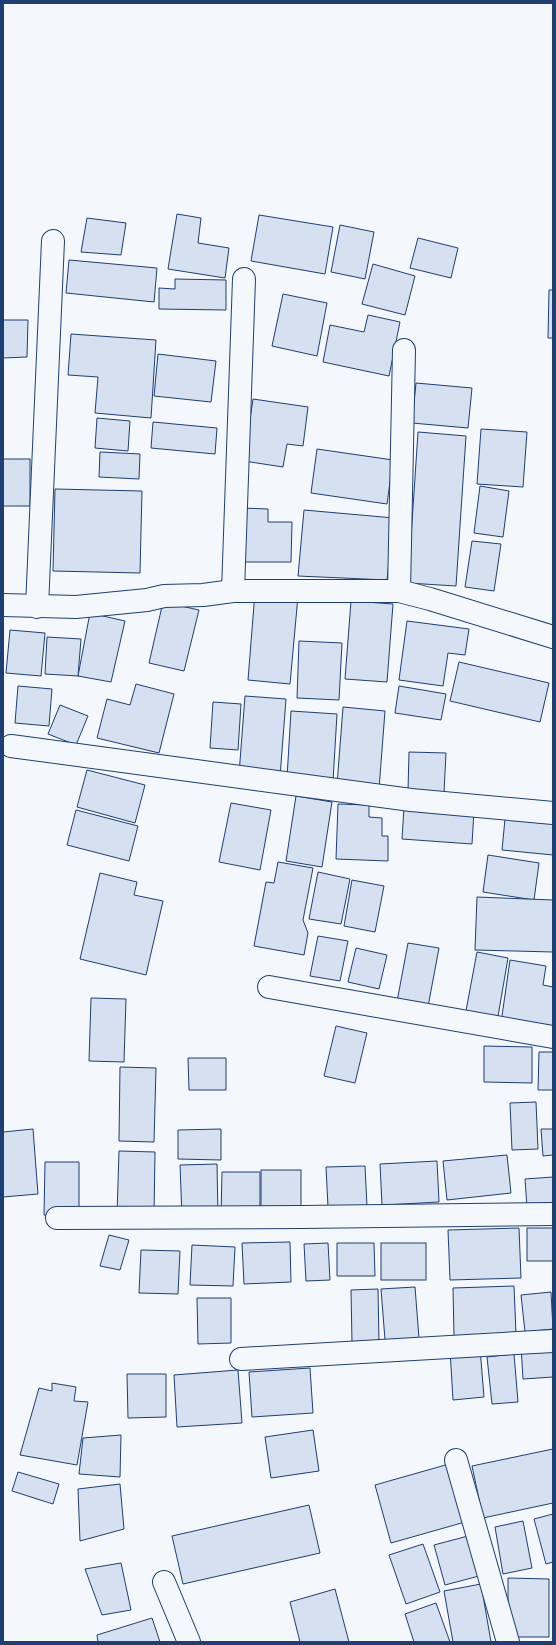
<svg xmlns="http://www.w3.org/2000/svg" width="556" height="1645" font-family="'Titillium Web',sans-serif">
<rect width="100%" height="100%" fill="#f4f7fb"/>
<g fill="#d5e0f0" stroke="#1d3f73">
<path d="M177 214 201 218 198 243 229 248 225 278 168 269Z"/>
<path d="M259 215 333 227 325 274 251 261Z"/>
<path d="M87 218 126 223 121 255 81 252Z"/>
<path d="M340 225 374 232 365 279 331 272Z"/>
<path d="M418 238 458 248 451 278 410 268Z"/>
<path d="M69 260 157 268 154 302 66 293Z"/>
<path d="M373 264 415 276 405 315 362 304Z"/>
<path d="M175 279 226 280V310L159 309V288L175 289Z"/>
<path d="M549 290H553V338H548Z"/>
<path d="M283 294 327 303 317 356 272 346Z"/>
<path d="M368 315 400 322 389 376 323 362 330 325 364 332Z"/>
<path d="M3 320H28L27 357 3 358Z"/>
<path d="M71 334 156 340 151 418 95 413 98 377 68 375Z"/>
<path d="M158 354 216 361 211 402 154 396Z"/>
<path d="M416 383 472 388 468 428 412 423Z"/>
<path d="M253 399 308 407 303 446 287 444 283 467 244 461Z"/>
<path d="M97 418 130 421 128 451 95 448Z"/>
<path d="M153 422 217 428 215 454 151 448Z"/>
<path d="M481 429 527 432 523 487 477 484Z"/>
<path d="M418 432 466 436 456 586 408 583Z"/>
<path d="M317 449 393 460 387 504 311 493Z"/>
<path d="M100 452 140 454 139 479 99 477Z"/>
<rect x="3" y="459" width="27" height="47"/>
<path d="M480 486 509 491 503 537 474 533Z"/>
<path d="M55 489 142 491 140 573 53 571Z"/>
<path d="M241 508 268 509V522H292L291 562H240Z"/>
<path d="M304 510 394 518 387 580 298 576Z"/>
<path d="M472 541 501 544 494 591 465 587Z"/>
<path d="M255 592 298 596 290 684 248 680Z"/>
<path d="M351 601 393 604 387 682 345 679Z"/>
<path d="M163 602 199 610 184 671 149 663Z"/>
<path d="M90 613 125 621 111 682 78 676Z"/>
<path d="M407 621 469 629 465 655 448 653 443 686 399 680Z"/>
<path d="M10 630 45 633 41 676 6 673Z"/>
<path d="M47 637 81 639 78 676 45 674Z"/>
<path d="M299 641 342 643 339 700 297 698Z"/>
<path d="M459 662 549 683 540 722 450 701Z"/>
<path d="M136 684 174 694 159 753 97 738 107 699 130 705Z"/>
<path d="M18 686 52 689 49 726 15 723Z"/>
<path d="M399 686 446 694 441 720 395 713Z"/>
<path d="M245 696 286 699 280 777 239 774Z"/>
<path d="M213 702 241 704 238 750 210 748Z"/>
<path d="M60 705 88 716 76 745 48 734Z"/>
<path d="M343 707 385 711 379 789 337 785Z"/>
<path d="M291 711 337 714 333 781 287 778Z"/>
<path d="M409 752 446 753 444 793 408 791Z"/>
<path d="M87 770 145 785 135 823 77 807Z"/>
<path d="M296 796 332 802 322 867 286 861Z"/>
<path d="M231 803 271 810 260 870 219 862Z"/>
<path d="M338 804 369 805V817L382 818V836H388V861L336 859Z"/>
<path d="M404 807 474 811 472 844 402 839Z"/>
<path d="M76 810 138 826 129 861 67 845Z"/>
<path d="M505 819 553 823V855L502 850Z"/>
<path d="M488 855 539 863 534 900 483 892Z"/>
<path d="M278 862 313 868 303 920 308 933 304 955 254 946 266 882 274 883Z"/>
<path d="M318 872 350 879 341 924 309 919Z"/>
<path d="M100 873 137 882 134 895 163 901 146 975 80 959Z"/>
<path d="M352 880 384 886 375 932 344 926Z"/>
<path d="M477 897 553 900V952L475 950Z"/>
<path d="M318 936 348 941 340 981 310 976Z"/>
<path d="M408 943 439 948 427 1012 396 1007Z"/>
<path d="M356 948 387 955 379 989 348 982Z"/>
<path d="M477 952 508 958 497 1022 465 1016Z"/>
<path d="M510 960 546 966 543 985 553 987V1031L501 1023Z"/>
<path d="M91 998 126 999 124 1062 89 1061Z"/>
<path d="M336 1026 367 1033 355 1083 324 1076Z"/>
<path d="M484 1046 532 1047V1083L484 1082Z"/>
<path d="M539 1052H553V1090H538Z"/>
<path d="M188 1058H226V1090H189Z"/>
<path d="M120 1067 156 1068 154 1142 119 1141Z"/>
<path d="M536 1102 538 1149 512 1150 510 1103Z"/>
<path d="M33 1129 38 1194 3 1197V1132Z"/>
<path d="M221 1129V1160L178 1159V1130Z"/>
<path d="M541 1129H553V1155L543 1156Z"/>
<path d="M119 1151 155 1152 154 1215H117Z"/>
<path d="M507 1155 511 1193 447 1200 443 1161Z"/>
<path d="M437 1161 439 1202 382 1205 380 1164Z"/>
<path d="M45 1162H79V1216L44 1215Z"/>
<path d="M217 1164 218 1216 182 1217 180 1165Z"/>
<path d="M365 1166 367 1206 328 1207 326 1167Z"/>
<rect x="261" y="1170" width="40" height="46"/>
<path d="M222 1172H260V1216H221Z"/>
<path d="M553 1177V1206L527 1207 525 1179Z"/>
<path d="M519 1228 521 1278 450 1280 448 1230Z"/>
<rect x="527" y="1228" width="26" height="33"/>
<path d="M109 1235 129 1240 120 1270 100 1266Z"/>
<path d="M290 1242 291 1282 244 1284 242 1243Z"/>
<path d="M328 1243 330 1280 306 1281 304 1244Z"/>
<path d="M337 1243H374L375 1276H337Z"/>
<rect x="381" y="1243" width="45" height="37"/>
<path d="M192 1245 235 1247 233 1286 190 1285Z"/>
<path d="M141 1250 180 1251 178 1294 139 1293Z"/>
<path d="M514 1286 516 1334 454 1336 453 1288Z"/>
<path d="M415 1287 419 1338 385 1340 381 1289Z"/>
<path d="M378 1289 379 1343H352L351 1290Z"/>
<path d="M551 1292 553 1329 525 1332 521 1295Z"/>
<path d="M197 1298H231V1343L198 1344Z"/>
<path d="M553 1344V1377L523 1379 521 1346Z"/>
<path d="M480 1348 484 1397 453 1400 450 1350Z"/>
<path d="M514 1354 518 1402 492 1404 487 1357Z"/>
<path d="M310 1368 313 1413 252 1417 249 1372Z"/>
<path d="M238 1370 242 1423 177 1427 174 1375Z"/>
<path d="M127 1374H166V1417L128 1418Z"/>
<path d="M52 1383 76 1387 74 1401 88 1402 77 1465 20 1455 39 1388 52 1391Z"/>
<path d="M313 1430 319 1471 271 1478 265 1437Z"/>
<path d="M121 1435 120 1477 79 1474 83 1438Z"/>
<path d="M553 1449V1503L483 1518 472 1466Z"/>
<path d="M449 1464 465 1522 391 1543 375 1485Z"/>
<path d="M18 1472 59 1484 53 1504 12 1491Z"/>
<path d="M120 1484 124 1529 80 1541 78 1489Z"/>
<path d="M309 1505 320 1553 183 1584 172 1536Z"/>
<path d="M553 1514V1562L546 1564 534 1519Z"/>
<path d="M523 1521 532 1568 503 1574 495 1527Z"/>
<path d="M468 1536 479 1576 445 1585 434 1545Z"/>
<path d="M423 1544 440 1592 406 1604 389 1555Z"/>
<path d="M121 1563 131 1610 102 1615 85 1569Z"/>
<path d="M508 1578 549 1579V1637H508Z"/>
<path d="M481 1584 491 1642H453L444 1591Z"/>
<path d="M335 1589 349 1642H300L290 1602Z"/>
<path d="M436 1603 450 1642H414L405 1614Z"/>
<path d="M152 1618 160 1642H98L97 1635Z"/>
</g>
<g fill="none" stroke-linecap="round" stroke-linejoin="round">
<defs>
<g id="minor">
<path d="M233 591 244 279"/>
<path d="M399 591 404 350"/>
<path d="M3 605 76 607 147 600 164 596 203 595 233 591H399L430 599 553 637"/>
<path d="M37 607 53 241"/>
<path d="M11 746 411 800 553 813"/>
<path d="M269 987 553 1037"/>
<path d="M57 1218 301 1217 553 1214"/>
<path d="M241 1359 553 1341"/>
<path d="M456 1460 508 1642"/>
<path d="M164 1582 189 1642"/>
</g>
</defs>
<use href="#minor" stroke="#1d3f73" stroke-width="24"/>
<use href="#minor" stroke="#f4f7fb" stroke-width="22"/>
</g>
<rect width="556" height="1645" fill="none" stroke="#1d3f73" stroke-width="8"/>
</svg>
